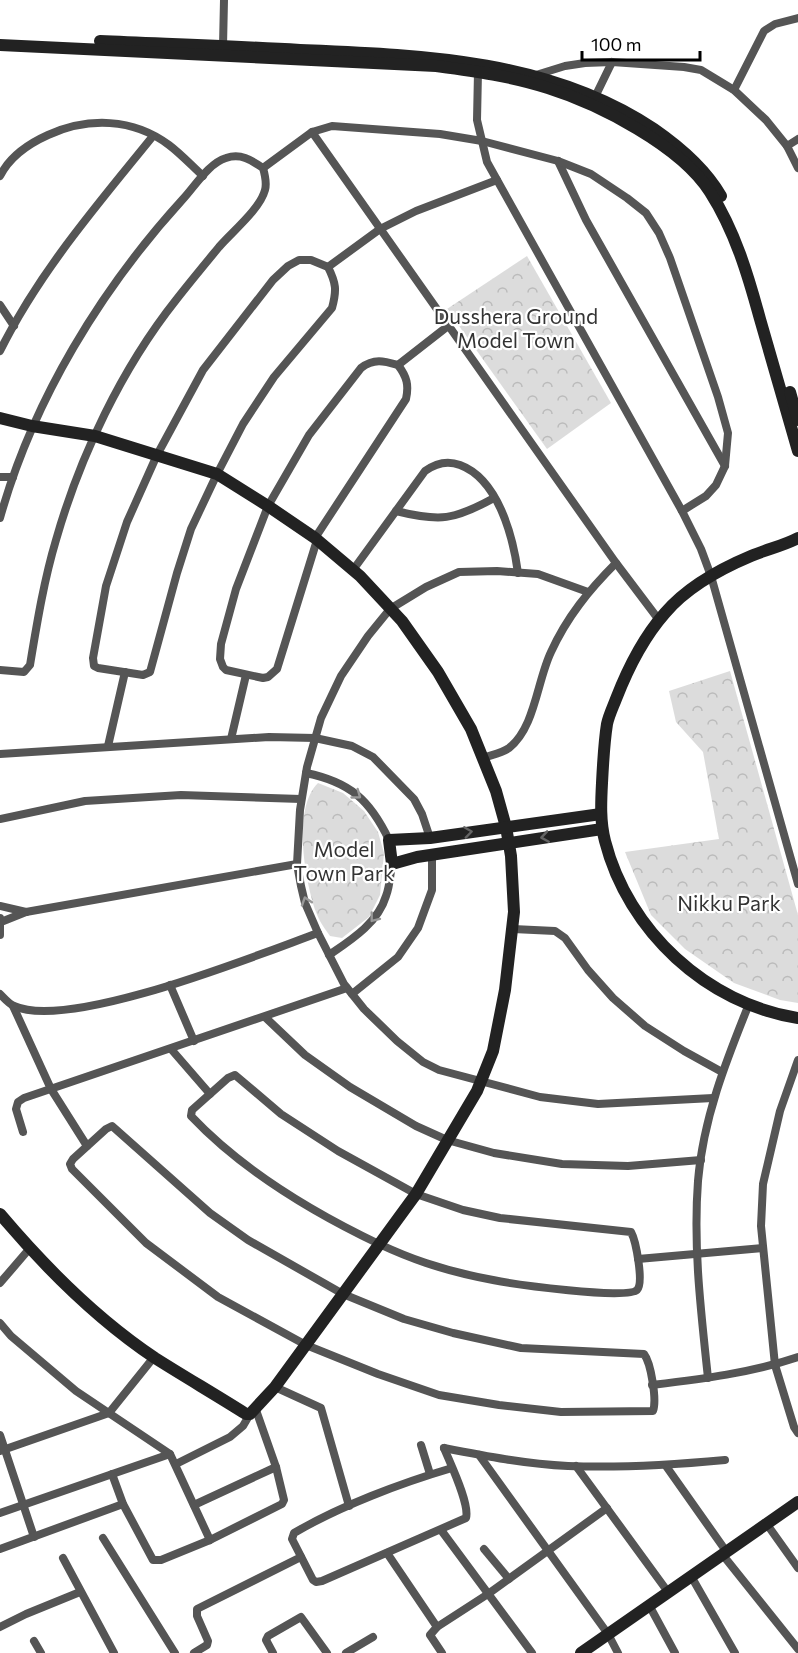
<svg xmlns="http://www.w3.org/2000/svg" width="798" height="1653" font-family="Commissioner,sans-serif">
<defs>
<pattern id="forest-crowns" width="20" height="18" patternUnits="userSpaceOnUse" patternTransform="scale(1.5)"><rect width="20" height="18" fill="#dcdcdc"/><path d="M2 6a3 3 0 1 1 6 0M12 15a3 3 0 1 1 6 0" fill="none" stroke="#bbb"/></pattern>
</defs>
<rect width="100%" height="100%" fill="#fff"/>
<g fill="url(#forest-crowns)">
<path d="M527 256 611 403 547 449 447 309Z"/>
<path d="M730 671 798 915V1003L780 1000 734 983 685 949 651 915 625 852 719 839 703 752 676 722 669 691Z"/>
<path d="M318 783 343 793 364 811 378 832 384 853 380 895 369 917 342 938 330 936C325 929 319 921 316 912 305 881 292 808 318 783Z"/>
</g>
<g fill="none" stroke-linecap="round" stroke-linejoin="round">
<g stroke="#555" stroke-width="8">
<path d="M223 46 224 0"/>
<path d="M478 72 477 120 487 162 682 511 701 549 711 576 798 884"/>
<path d="M536 75 565 66 585 63 612 62 684 67 701 70 734 90 766 120 787 146 798 168"/>
<path d="M734 90 764 31 775 24 798 18"/>
<path d="M595 97 612 62"/>
<path d="M312 132 616 563 659 620"/>
<path d="M787 146 798 139"/>
<path d="M558 161 586 220 725 466"/>
<path d="M263 168 312 132 332 126 440 134 482 141 558 161 591 174 627 198 646 213 659 233 670 258 718 397 728 433 725 466 716 485 706 496 682 511"/>
<path d="M0 176C10 156 28 144 48 135 88 117 133 118 169 145 181 154 192 166 203 176"/>
<path d="M299 260H311L328 267C336 283 337 290 332 308L274 377 243 424 217 474 191 529 177 573 150 672 143 675 98 668 94 666 93 658 106 586 127 522 157 455 203 370 273 280 288 266Z"/>
<path d="M328 267 380 229 416 211 497 180"/>
<path d="M0 305 14 326"/>
<path d="M0 351C39 272 98 204 153 136"/>
<path d="M398 365 448 326"/>
<path d="M0 477H13"/>
<path d="M396 511C440 522 454 520 494 498"/>
<path d="M0 518C33 400 101 289 183 199 195 186 209 163 226 158 241 153 251 160 263 168 265 175 267 183 265 190 260 209 233 231 219 247 205 264 190 282 176 300 122 368 80 456 56 540 44 580 37 623 30 665L24 672 0 670"/>
<path d="M315 538 406 399C409 385 407 377 398 365 384 361 374 358 361 368L309 435 268 506 236 589 221 644 220 659 223 667 226 670 263 678 268 677 277 669 317 540"/>
<path d="M353 570 425 471C436 463 447 460 460 465 498 479 513 536 518 573"/>
<path d="M588 592 538 574 497 571 459 572 426 587 390 609 368 636 341 676 321 718 307 767 300 810 297 864 301 886 305 903 318 933 344 984 364 1009 397 1041 423 1062 439 1070 540 1097 598 1104 713 1098"/>
<path d="M231 739 246 675"/>
<path d="M108 746 125 672"/>
<path d="M0 754 269 737 315 738 352 746 373 757 414 799 422 814 430 838"/>
<path d="M483 758C491 755 502 753 509 748 535 728 537 681 551 652 567 617 589 590 616 563"/>
<path d="M306 773C350 782 370 800 389 840"/>
<path d="M0 819 85 801 181 795 301 799"/>
<path d="M0 906 26 912"/>
<path d="M1 922 26 912 297 864"/>
<path d="M513 929 555 931 565 938 588 970 613 998 645 1026 684 1051 722 1072"/>
<path d="M0 935V918"/>
<path d="M329 955C351 940 378 923 386 896 390 886 390 875 392 864"/>
<path d="M170 985 194 1041"/>
<path d="M0 994C4 998 9 1004 14 1006 70 1031 257 955 318 933"/>
<path d="M352 994 398 957 418 928 432 890V854"/>
<path d="M13 1006 51 1089 87 1146"/>
<path d="M265 1017 305 1055 350 1087 416 1126 447 1140 494 1153 562 1164 628 1166 701 1160"/>
<path d="M171 1049 210 1094"/>
<path d="M798 1060 780 1111 763 1184 761 1226 775 1365 794 1427 798 1433"/>
<path d="M235 1075 281 1114 338 1151 416 1194 463 1210 500 1218 631 1232C636 1241 644 1283 637 1290 627 1300 512 1284 493 1280 471 1276 447 1270 426 1263 411 1258 394 1251 379 1244 312 1212 243 1171 191 1116L192 1110 228 1078Z"/>
<path d="M112 1126 210 1213 248 1240 343 1294 404 1319 453 1333 521 1348 644 1354C651 1363 657 1400 653 1411L561 1412 499 1405 439 1395 378 1374 306 1345 218 1297 146 1243 72 1169 70 1164 73 1159 106 1129Z"/>
<path d="M23 1132 16 1109 18 1102 24 1098 347 988"/>
<path d="M638 1259 763 1248"/>
<path d="M0 1283 30 1248"/>
<path d="M0 1323 11 1336 76 1391 170 1454 210 1540"/>
<path d="M708 1378C701 1312 693 1247 698 1181 703 1119 726 1061 749 1004"/>
<path d="M652 1385C701 1379 751 1373 798 1357"/>
<path d="M275 1387 321 1408 349 1506"/>
<path d="M0 1435 34 1537"/>
<path d="M421 1445 430 1474"/>
<path d="M444 1448C450 1463 470 1504 466 1518L322 1581 316 1582 313 1580 292 1539 294 1533C340 1506 401 1483 452 1468"/>
<path d="M444 1448C485 1456 526 1464 568 1466 620 1468 672 1465 725 1460"/>
<path d="M0 1451 109 1413 154 1357"/>
<path d="M479 1455 608 1634 618 1653"/>
<path d="M176 1464 230 1437 243 1426 250 1414"/>
<path d="M576 1466 668 1592"/>
<path d="M666 1466 726 1551"/>
<path d="M112 1474 123 1504 153 1560H161L210 1540 282 1504 284 1500 276 1467 256 1410"/>
<path d="M194 1505 276 1467"/>
<path d="M0 1513 170 1454"/>
<path d="M766 1523 798 1568"/>
<path d="M441 1530 532 1653"/>
<path d="M103 1538 175 1653"/>
<path d="M0 1549 123 1504"/>
<path d="M484 1549 509 1579"/>
<path d="M387 1553 437 1627"/>
<path d="M722 1554 798 1649"/>
<path d="M63 1558 114 1653"/>
<path d="M691 1576 735 1653"/>
<path d="M649 1605 675 1653"/>
<path d="M0 1627 26 1614 80 1592"/>
<path d="M34 1641 41 1653"/>
<path d="M194 1653 207 1645 208 1641 197 1616V1609L301 1557"/>
<path d="M273 1653 266 1640 268 1636 301 1617 327 1653"/>
<path d="M346 1653 373 1637"/>
<path d="M442 1653 430 1635 437 1627 488 1594 607 1508"/>
</g>
<g stroke="#222" stroke-width="12">
<path d="M100 41C167 44 233 46 300 50 422 55 549 59 654 129 680 147 705 168 721 196"/>
<path d="M0 45 436 66C473 71 511 76 548 88 599 104 681 146 710 192 735 231 748 275 760 319 773 363 785 407 798 451"/>
<path d="M790 392 798 420"/>
<path d="M0 418 32 426 95 436 217 474 268 506 315 538 360 576 402 621 438 672 471 729 496 791 506 827 511 856 514 912 505 990 493 1051 477 1091 416 1194 275 1387 250 1414H246C216 1395 185 1377 155 1358 98 1320 44 1266 0 1214"/>
<path d="M798 538C783 546 767 549 751 556 720 569 688 586 665 613 643 638 628 668 616 699 613 707 609 715 607 724 604 743 603 763 602 783 601 802 600 822 605 841 628 931 707 1004 798 1018"/>
<path d="M601 814 430 838 389 840 392 864 417 857 602 829"/>
<path d="M581 1653 798 1502"/>
</g>
</g>
<defs><path id="oneway-chevron" d="M-2-3.5L2.5 0L-2 3.5" fill="none" stroke-width="1.6" stroke-linecap="round" stroke-linejoin="round" transform="scale(1.5)"/></defs>
<g stroke="#999">
<use href="#oneway-chevron" transform="translate(357 795) rotate(36)"/>
<use href="#oneway-chevron" transform="translate(306 901) rotate(-108)"/>
<use href="#oneway-chevron" transform="translate(374 918) rotate(128)"/>
</g>
<g stroke="#646464">
<use href="#oneway-chevron" transform="translate(468 832) rotate(-8)"/>
<use href="#oneway-chevron" transform="translate(545 837) rotate(171)"/>
</g>
<g text-anchor="middle" dominant-baseline="central" stroke-width="4.5" stroke-linejoin="round" paint-order="stroke">
<g font-size="21" fill="#333" stroke="#fff">
<text x="516" y="315">Dusshera Ground<tspan x="516" dy="24">Model Town</tspan></text>
<text x="344" y="848">Model<tspan x="344" dy="24">Town Park</tspan></text>
<text x="729" y="902">Nikku Park</text>
</g>
</g>
<path d="M582 51v9h118v-9" fill="none" stroke="#000000" stroke-width="3"/>
<text x="591" y="51" font-size="18" fill="#000000" stroke="#ffffff" stroke-width="4.5" paint-order="stroke">100 m</text>
</svg>
